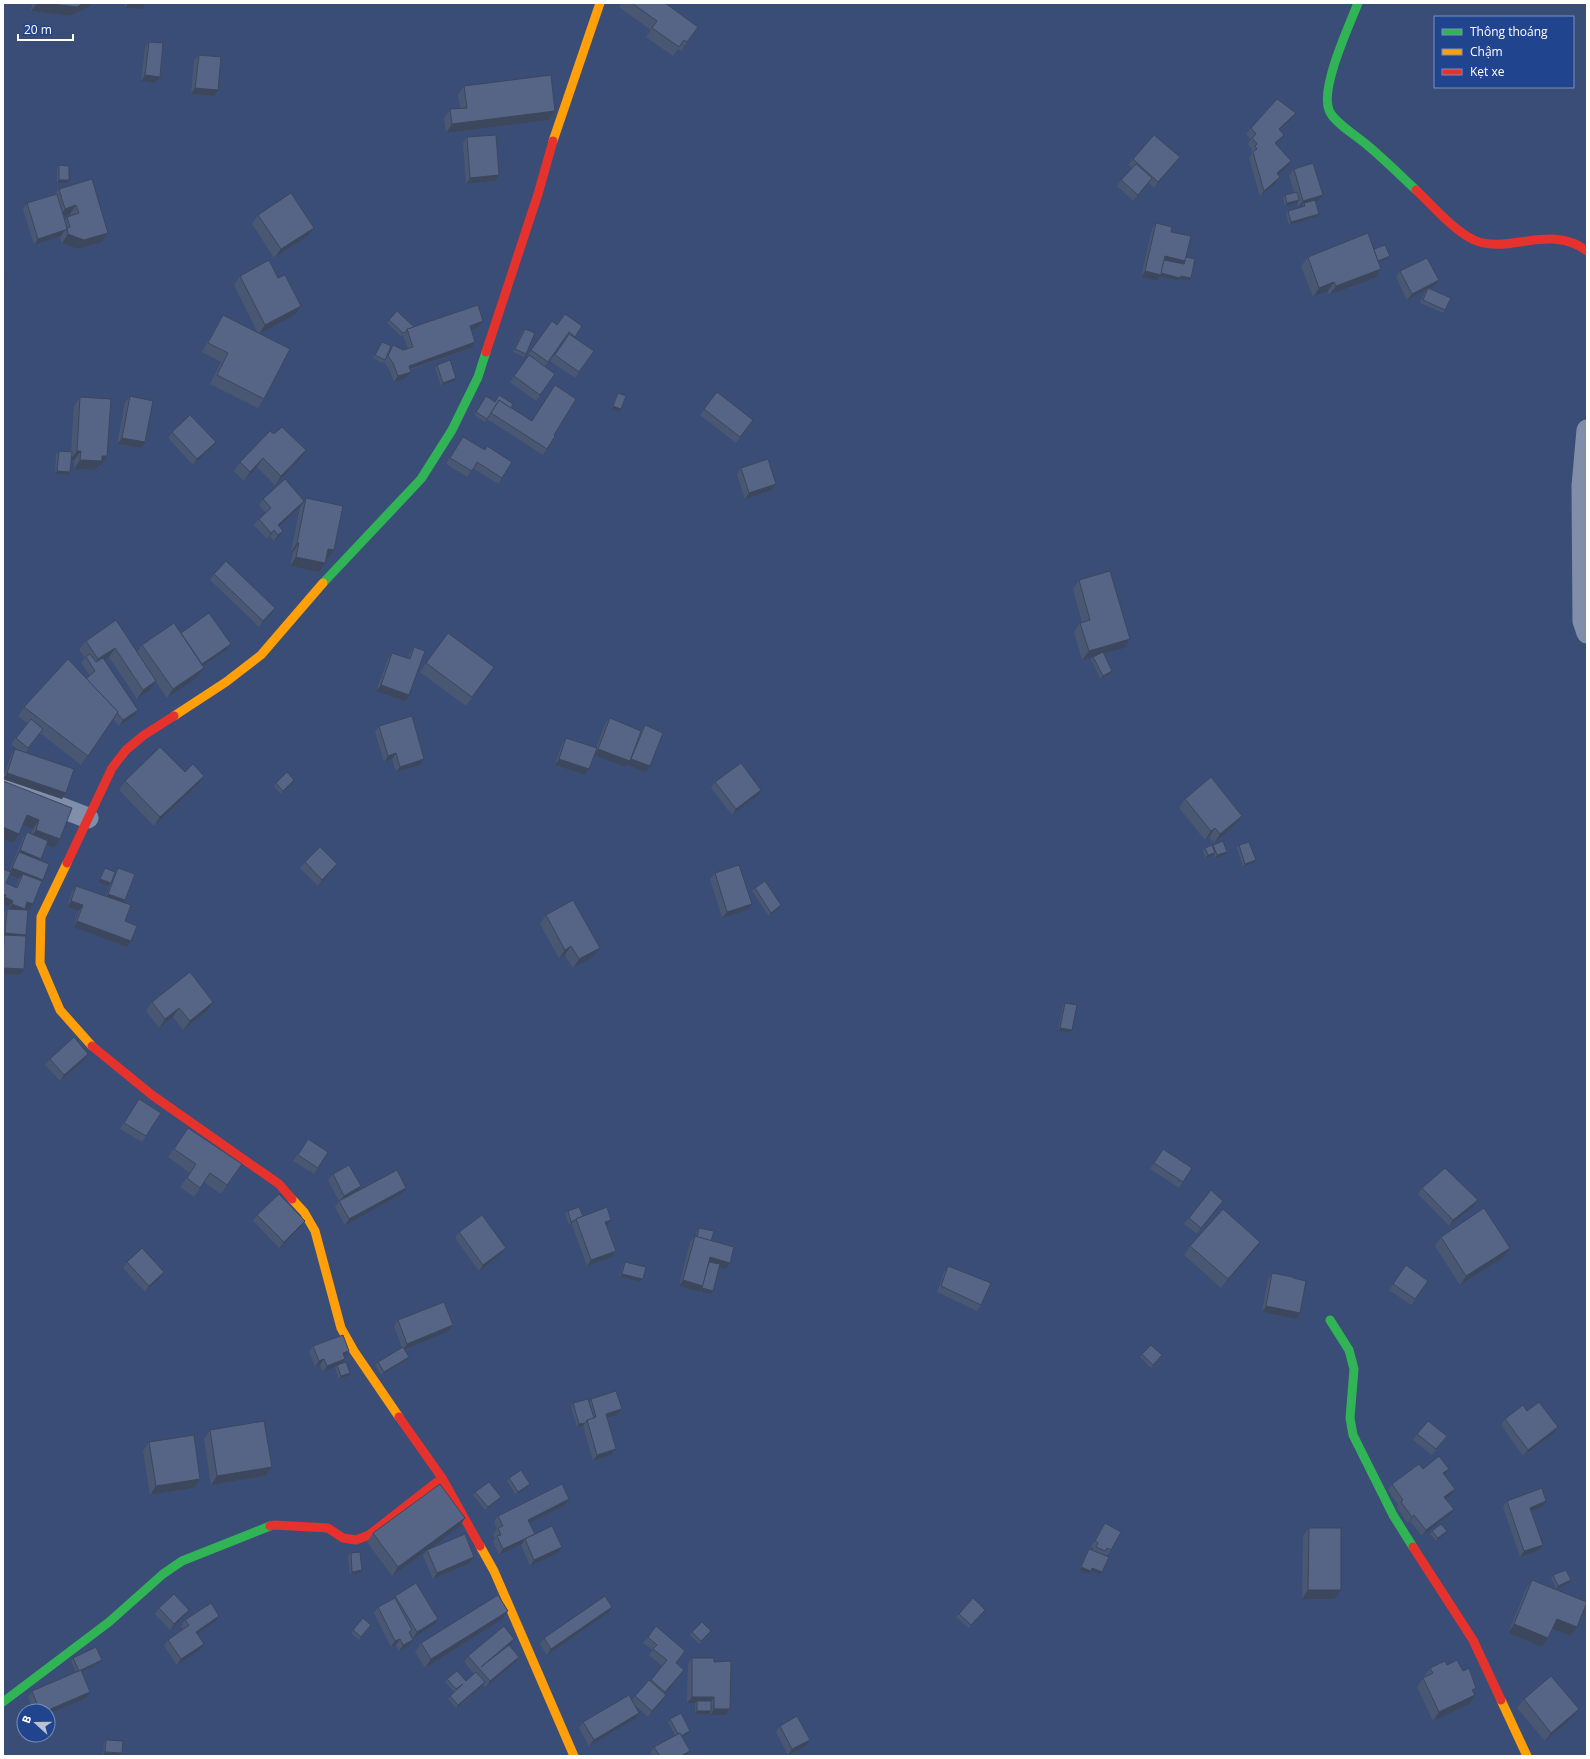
<svg xmlns="http://www.w3.org/2000/svg" width="1590" height="1759" font-family="'Open Sans',sans-serif">
<rect width="100%" height="100%" fill="#3a4d76"/>
<g fill="none" stroke-linecap="round" stroke-linejoin="round">
<g stroke="#818ea9" stroke-width="21">
<path d="M1587 430 1582 486 1583 621 1587 633"/>
<path d="M3 785 88 818"/>
</g>
<g stroke="#30b455" stroke-width="9">
<path d="M1358 3C1349 26 1320 88 1329 110 1333 122 1357 136 1367 145 1384 159 1400 175 1416 190"/>
<path d="M323 583 421 479 452 430 478 377 486 352"/>
<path d="M1330 1320 1349 1350 1354 1369 1350 1418 1353 1435 1393 1515 1413 1547"/>
<path d="M3 1702 109 1622 163 1574 182 1561 270 1526"/>
</g>
<g stroke="#ff9f0a" stroke-width="9">
<path d="M553 141 600 3"/>
<path d="M174 716 226 682 261 655 323 583"/>
<path d="M67 863 41 917 40 963 60 1010 92 1046"/>
<path d="M292 1199 304 1212 315 1231 341 1328 354 1351 399 1417"/>
<path d="M480 1546 494 1571 574 1756"/>
<path d="M1501 1700 1527 1756"/>
</g>
<g stroke="#e5322d" stroke-width="9">
<path d="M1416 190C1434 207 1452 229 1474 240 1508 255 1551 223 1587 251"/>
<path d="M486 352 538 194 553 141"/>
<path d="M67 863 112 768 126 750 144 735 174 716"/>
<path d="M92 1046 152 1095 279 1184 292 1199"/>
<path d="M399 1417 442 1478 480 1546"/>
<path d="M270 1526 274 1525 328 1528 343 1538 356 1540 369 1535 442 1478"/>
<path d="M1413 1547 1473 1640 1501 1700"/>
</g>
</g>
<g fill="#4a5772" fill-rule="evenodd">
<path d="M32 3H91L89 7 70 16 31 11Z"/>
<path d="M125 3H146L142 9 125 8Z"/>
<path d="M622 3H665L698 27 681 51 678 49 673 56 646 37 651 30 619 7Z"/>
<path d="M149 42 155 83 141 81 145 48Z"/>
<path d="M199 55 214 96 191 94 194 61Z"/>
<path d="M464 86 555 111 549 120 446 133 444 118 450 109 460 108 458 95Z"/>
<path d="M1296 113 1292 119 1280 131 1279 141 1276 144 1291 161 1287 167 1278 174 1280 177 1276 183 1260 197 1249 158 1252 154 1251 152 1252 150 1248 144 1251 139 1246 134 1251 128Z"/>
<path d="M467 137 499 175 495 181 466 184 463 143Z"/>
<path d="M1180 157 1176 163 1154 188 1149 183 1133 201 1117 186 1121 180 1132 168 1128 165 1133 159Z"/>
<path d="M59 165 67 183H57V168Z"/>
<path d="M1294 169 1318 201 1315 202 1317 217 1289 225 1286 214 1288 211 1302 207V206L1298 207 1297 202 1285 206 1283 198 1285 195 1294 192 1289 175Z"/>
<path d="M59 189 108 233 102 242 78 249 62 243 60 237 61 236 34 245 23 209 27 203 55 194ZM70 214 71 216 67 217 65 220 64 216Z"/>
<path d="M258 215 308 236 274 258 252 224Z"/>
<path d="M1156 223 1171 232 1186 257 1189 281 1179 279 1178 281 1160 276 1157 281 1141 277 1152 229Z"/>
<path d="M1374 249 1387 259 1379 263 1381 269 1375 278 1329 295 1328 291 1313 297 1301 266 1308 257Z"/>
<path d="M1400 271 1434 286 1430 288 1445 310 1443 313 1420 303 1426 290 1407 300 1396 277Z"/>
<path d="M240 276 295 315 260 333 264 399 258 408 210 384 221 362 202 352 217 324 223 315 258 333 234 285Z"/>
<path d="M389 320 414 327 483 321 479 327 471 330V348L410 370 411 372 406 378 394 382 389 369 384 362 389 351 393 345 403 350 408 349 403 335H404L401 336 387 323Z"/>
<path d="M552 321 557 325 582 326 574 338 594 351 575 378 550 361 566 339 565 338 545 366 555 374 536 401 510 382 528 357 527 356Z"/>
<path d="M525 329 526 354 524 357 513 352 522 332Z"/>
<path d="M382 342 385 360 382 363 373 358Z"/>
<path d="M437 365 456 378 454 381 441 386 435 368Z"/>
<path d="M555 385 554 435 547 449 543 455 487 419 485 422 474 415 486 396 495 401 511 408 532 421Z"/>
<path d="M717 392 753 420 736 443 700 415Z"/>
<path d="M618 393 619 412 611 409 616 396Z"/>
<path d="M130 396 145 442 141 448 117 444 125 402Z"/>
<path d="M80 397 101 465H99L95 470 74 469V460H71L70 472 68 475 55 474 56 454 59 451 71 452 74 406Z"/>
<path d="M270 431 300 459 275 485 257 467 244 481 234 471 240 462Z"/>
<path d="M172 432 211 448 193 465 168 438Z"/>
<path d="M463 437 502 478 498 484 473 468 467 477 446 464Z"/>
<path d="M741 468 772 490 745 499 737 474Z"/>
<path d="M306 498 334 550 328 559H326L319 572 290 566 293 552H291L300 507Z"/>
<path d="M263 499 300 507 279 526 283 531 279 537 274 541 270 536 267 539 254 525 259 519 266 513 259 505Z"/>
<path d="M214 574 271 614 259 627 210 580Z"/>
<path d="M1079 580 1124 648 1103 654 1112 671 1110 674 1101 679 1091 660 1093 657 1095 656 1082 660 1074 632 1080 623H1082L1073 589Z"/>
<path d="M181 633 227 650 204 666V668L198 677 167 698 156 682 150 690 137 699 109 657 105 660 134 716 119 726 113 719 81 765 40 733 26 752 62 799 3 779 11 755 15 749 18 750 11 744 27 723 18 716 24 707 86 679 90 676 81 663 85 658 79 650 86 641 137 652 142 645Z"/>
<path d="M414 647 405 701 376 691 388 659 392 653 408 659 410 653Z"/>
<path d="M426 663 494 667 466 706 420 672Z"/>
<path d="M610 718 641 731 645 725 646 772 627 765 628 764 625 767 594 755 589 769 585 775 555 765 562 744 566 738 596 748 605 724Z"/>
<path d="M379 726 420 765 396 772 392 759 384 762 375 732Z"/>
<path d="M185 772 198 784 154 826 119 790 125 781Z"/>
<path d="M294 780 292 783 281 794 274 786 276 783Z"/>
<path d="M3 781 60 839 54 848 47 846 40 860 43 880 33 904 29 910 25 908 24 910 25 936 20 975 3 974V914L7 909H8L9 907 3 904V869L9 871 23 838 27 832 31 834 33 829 23 825 19 834 13 843 3 839ZM10 875 19 879 16 887 6 883Z"/>
<path d="M715 782 757 796 732 815 711 788Z"/>
<path d="M1185 799 1242 816 1236 824 1214 843 1209 837 1205 840 1179 808Z"/>
<path d="M1213 845 1225 855 1215 858 1214 855 1213 856 1205 858 1203 851 1205 848Z"/>
<path d="M1239 845 1256 860 1254 863 1243 867 1237 848Z"/>
<path d="M305 862 337 864 333 870 318 886 300 868Z"/>
<path d="M105 868 115 872 118 868 125 900 124 903 125 921 131 941 127 947 73 927 79 911 67 907 72 892 76 886 106 896 110 885 109 886 98 882 103 871Z"/>
<path d="M715 873 747 910 722 918 710 879Z"/>
<path d="M755 888 781 905 779 908 769 916 752 891Z"/>
<path d="M546 915 600 948 593 957 573 968 565 955 559 958 540 924Z"/>
<path d="M152 1002 207 1011 183 1030 173 1017 159 1028 146 1011Z"/>
<path d="M1065 1003 1072 1030 1070 1033 1058 1031 1063 1006Z"/>
<path d="M88 1054 84 1060 60 1081 45 1065 50 1059Z"/>
<path d="M139 1099 146 1136 142 1142 120 1129Z"/>
<path d="M188 1128 242 1164 221 1194 204 1182 194 1197 180 1187 190 1173 168 1157Z"/>
<path d="M308 1139 318 1168 314 1174 293 1161Z"/>
<path d="M1163 1149 1192 1168 1179 1188 1150 1169Z"/>
<path d="M333 1174 357 1191 402 1194 345 1225 335 1207 339 1201 328 1180Z"/>
<path d="M1422 1188 1478 1200 1474 1206 1449 1226 1418 1194Z"/>
<path d="M1223 1201 1197 1234 1184 1224 1189 1218Z"/>
<path d="M568 1211 583 1216 611 1220 607 1226 616 1251 612 1257 587 1266 572 1225V1223L569 1225 565 1214Z"/>
<path d="M257 1215 305 1221 301 1227 279 1248 253 1221Z"/>
<path d="M699 1228 711 1241 726 1269 719 1267 713 1291 711 1294 700 1291V1290L699 1292 679 1286 690 1242 695 1236H696L697 1231Z"/>
<path d="M459 1232 501 1254 479 1271 455 1238Z"/>
<path d="M1441 1237 1504 1257 1460 1285 1435 1246Z"/>
<path d="M1190 1246 1254 1251 1221 1288 1184 1255Z"/>
<path d="M127 1262 164 1272 160 1278 145 1292 123 1268Z"/>
<path d="M625 1262 643 1279 640 1282 620 1277 623 1265Z"/>
<path d="M1406 1265 1428 1281 1411 1305 1389 1290Z"/>
<path d="M948 1266 981 1305 977 1311 937 1292 944 1272Z"/>
<path d="M1272 1273 1293 1278 1296 1319 1262 1312 1268 1279Z"/>
<path d="M398 1320 453 1325 449 1331 405 1349 407 1360 381 1375 375 1365 378 1362 402 1348 394 1326Z"/>
<path d="M313 1346 344 1357 345 1359 342 1363 348 1376 339 1379 335 1367 323 1372 320 1365 315 1367 309 1352Z"/>
<path d="M1142 1354 1162 1355 1151 1368 1140 1357Z"/>
<path d="M591 1399 622 1409 617 1415 607 1419 611 1455 593 1461 583 1426 577 1427 571 1406 573 1403 589 1402Z"/>
<path d="M1527 1411 1558 1427 1554 1433 1523 1456 1501 1425 1505 1419Z"/>
<path d="M210 1430 272 1467 265 1476 211 1485 204 1439Z"/>
<path d="M1417 1434 1447 1436 1432 1455 1413 1440Z"/>
<path d="M149 1442 194 1488 150 1495 143 1451Z"/>
<path d="M1423 1469 1444 1475 1451 1495 1446 1499 1449 1515 1422 1536 1410 1521 1408 1523 1397 1508 1398 1505 1388 1490 1392 1484Z"/>
<path d="M509 1478 530 1484 528 1487 516 1495 507 1481Z"/>
<path d="M475 1492 501 1497 499 1500 485 1510 473 1495Z"/>
<path d="M1507 1501 1542 1507 1531 1511 1538 1551 1520 1557 1503 1507Z"/>
<path d="M565 1505 530 1523 533 1535 558 1553 530 1566 521 1545 522 1544 499 1555 493 1542 495 1539 493 1534 497 1529 494 1522 498 1516Z"/>
<path d="M465 1518 459 1527 430 1548 474 1557 470 1563 433 1579 423 1556 426 1551 392 1576 367 1542 373 1533Z"/>
<path d="M1105 1523 1111 1550 1107 1556 1103 1554H1102L1100 1575 1091 1571 1089 1574 1079 1570 1087 1552 1089 1549 1093 1550 1094 1549 1091 1547 1101 1529Z"/>
<path d="M1309 1528 1334 1599H1302L1303 1536Z"/>
<path d="M1432 1531 1445 1534 1436 1541 1430 1534Z"/>
<path d="M351 1553 360 1573 350 1575 348 1556Z"/>
<path d="M1553 1575 1569 1583 1556 1589 1551 1578Z"/>
<path d="M1532 1580 1577 1627 1571 1636 1552 1629 1548 1638 1542 1647 1508 1633 1526 1589Z"/>
<path d="M395 1596 434 1625 413 1638 410 1633 413 1640 409 1646 399 1651 396 1645 391 1647 374 1613 378 1607 393 1599Z"/>
<path d="M159 1608 189 1610 185 1616 170 1630 155 1614Z"/>
<path d="M985 1610 969 1628 956 1617 959 1614Z"/>
<path d="M608 1613 547 1655 540 1644 544 1638Z"/>
<path d="M185 1620 215 1622 197 1634 200 1650 177 1665 164 1646 168 1640 183 1629 181 1626Z"/>
<path d="M501 1620 425 1668 415 1652 421 1643Z"/>
<path d="M371 1625 359 1640 351 1633 353 1630Z"/>
<path d="M711 1631 699 1644 690 1635 692 1632Z"/>
<path d="M648 1637 681 1657 676 1663 684 1670 680 1676 665 1693 662 1701 648 1717 635 1705V1719L589 1746 579 1728 583 1722 632 1701 635 1696 650 1681 662 1666 649 1655 653 1650 643 1643Z"/>
<path d="M514 1639 509 1645 515 1663 486 1687 483 1685 456 1708 448 1699 450 1696 454 1692 445 1682 447 1679 466 1681 474 1674 464 1662 468 1656Z"/>
<path d="M73 1658 100 1663 82 1672 90 1692 86 1698 48 1711H33L28 1697 32 1691 76 1672 71 1661Z"/>
<path d="M692 1658 714 1662 730 1709 726 1715H710V1713L709 1714H695V1703H687L688 1664Z"/>
<path d="M1447 1665 1463 1671 1476 1688 1473 1692 1469 1704 1433 1721 1417 1687 1430 1668Z"/>
<path d="M1524 1699 1579 1709 1572 1718 1545 1741 1517 1708Z"/>
<path d="M670 1719 688 1734 682 1737 690 1751 686 1756H652L650 1753 654 1747 675 1736 668 1722Z"/>
<path d="M780 1726 806 1746 788 1755 776 1732Z"/>
<path d="M106 1740 122 1753 120 1756 103 1755 104 1743Z"/>
</g>
<g fill="#3c475d">
<path d="M37 3H91L89 7 70 16 31 11Z"/>
<path d="M128 3H146L142 9 125 8Z"/>
<path d="M145 75 160 77 155 83 141 81Z"/>
<path d="M195 88 218 90 214 96 191 94Z"/>
<path d="M555 111 549 120 446 133 452 124Z"/>
<path d="M1296 113 1292 119 1274 135 1279 129Z"/>
<path d="M1284 135 1279 141 1271 149 1275 143Z"/>
<path d="M1180 157 1176 163 1154 188 1158 182Z"/>
<path d="M1291 161 1287 167 1273 179 1277 173Z"/>
<path d="M499 175 495 181 466 184 470 178Z"/>
<path d="M1280 177 1276 183 1260 197 1264 191Z"/>
<path d="M1152 178 1148 184 1133 201 1138 195Z"/>
<path d="M59 180H69L67 183H57Z"/>
<path d="M1323 195 1318 201 1304 205V203L1302 206 1298 207 1303 201Z"/>
<path d="M1299 200 1297 203 1285 206 1287 203Z"/>
<path d="M76 205 70 214 59 218 65 209Z"/>
<path d="M1319 214 1317 217 1289 225 1291 222Z"/>
<path d="M314 228 308 236 274 258 281 249Z"/>
<path d="M65 230 61 236 34 245 38 239Z"/>
<path d="M108 233 102 242 78 249 62 243 68 234Z"/>
<path d="M1165 256 1185 261 1181 267 1163 263Z"/>
<path d="M1390 256 1387 259 1373 265 1375 262Z"/>
<path d="M1381 269 1375 278 1329 295 1336 286Z"/>
<path d="M1145 271 1181 276 1191 278 1189 281 1179 279 1178 281 1160 276 1157 281 1141 277Z"/>
<path d="M1439 280 1434 286 1427 290 1428 288 1426 290 1407 300 1412 294Z"/>
<path d="M1334 282 1328 291 1313 297 1319 288Z"/>
<path d="M301 306 295 315 259 334 265 325Z"/>
<path d="M483 321 479 327 466 332 470 326Z"/>
<path d="M475 342 471 348 404 371 409 366Z"/>
<path d="M411 372 406 378 394 382 398 376Z"/>
<path d="M456 378 454 381 441 386 443 383Z"/>
<path d="M613 406 621 409 619 412 611 409Z"/>
<path d="M122 438 145 442 141 448 117 444Z"/>
<path d="M216 442 211 448 193 465 197 459Z"/>
<path d="M306 450 300 459 275 485 281 476Z"/>
<path d="M77 451H81L74 460H70Z"/>
<path d="M102 456H107L101 465H99L95 470 74 469 80 460Z"/>
<path d="M263 458 257 467 244 481 250 472Z"/>
<path d="M57 471 70 472 68 475 55 474Z"/>
<path d="M776 484 772 490 745 499 749 493Z"/>
<path d="M304 501 300 507 274 531 278 525Z"/>
<path d="M274 530 270 536 267 539 271 533Z"/>
<path d="M283 531 279 537 274 541 278 535Z"/>
<path d="M297 543H299L293 552H291Z"/>
<path d="M328 549 334 550 328 559 321 558Z"/>
<path d="M296 557 325 563 319 572 290 566Z"/>
<path d="M275 608 271 614 259 627 263 621Z"/>
<path d="M1130 639 1124 648 1082 660 1089 651Z"/>
<path d="M231 644 227 650 196 671 200 665Z"/>
<path d="M115 648 109 657 92 668 98 659Z"/>
<path d="M204 668 198 677 167 698 173 689Z"/>
<path d="M1112 671 1110 674 1101 679 1103 676Z"/>
<path d="M156 681 150 690 137 699 143 690Z"/>
<path d="M381 685 409 695 405 701 376 691Z"/>
<path d="M138 710 134 716 119 726 123 720Z"/>
<path d="M598 749 630 761 625 767 594 755Z"/>
<path d="M396 753 392 759 384 762 388 756Z"/>
<path d="M424 759 420 765 396 772 400 767Z"/>
<path d="M559 759 589 769 585 775 555 765Z"/>
<path d="M631 759 650 766 646 772 627 765Z"/>
<path d="M7 773 66 793 62 799 3 779Z"/>
<path d="M204 776 198 784 154 826 160 817Z"/>
<path d="M294 780 292 783 281 794 283 791Z"/>
<path d="M761 790 757 796 732 815 736 809Z"/>
<path d="M27 815 39 820 33 829 20 824Z"/>
<path d="M1242 816 1236 824 1214 843 1220 834Z"/>
<path d="M3 827 19 834 13 843 3 839Z"/>
<path d="M1215 828 1209 837 1205 840 1211 831Z"/>
<path d="M36 830 60 839 54 848 29 839Z"/>
<path d="M20 850 41 859 37 865 19 852Z"/>
<path d="M1227 852 1225 855 1215 858 1217 855Z"/>
<path d="M1215 853 1213 856 1205 858 1208 855Z"/>
<path d="M1256 860 1254 863 1243 867 1245 864Z"/>
<path d="M337 864 333 870 318 886 322 880Z"/>
<path d="M12 868 43 880 38 886 23 874 19 879 8 874Z"/>
<path d="M100 879 111 883 109 886 98 882Z"/>
<path d="M3 894 6 895 3 898Z"/>
<path d="M108 894 125 900 121 906 104 900Z"/>
<path d="M5 897 13 901 9 907 3 904V900Z"/>
<path d="M71 901 83 905 79 911 67 907Z"/>
<path d="M27 902 33 904 29 910 23 908Z"/>
<path d="M12 904 25 909 20 915 8 910Z"/>
<path d="M752 904 747 910 722 918 727 912Z"/>
<path d="M781 905 779 908 769 916 771 913Z"/>
<path d="M77 921 131 941 127 947 73 927Z"/>
<path d="M5 933 26 935 21 941 4 935 3 937V935Z"/>
<path d="M571 946 565 955 559 958 565 950Z"/>
<path d="M600 948 593 957 573 968 579 959Z"/>
<path d="M3 968 24 969 20 975 3 974Z"/>
<path d="M213 1002 207 1011 183 1030 190 1021Z"/>
<path d="M179 1008 173 1017 159 1028 165 1019Z"/>
<path d="M1060 1028 1072 1030 1070 1033 1058 1031Z"/>
<path d="M88 1054 84 1060 60 1081 64 1075Z"/>
<path d="M361 1186 356 1192 340 1202 344 1196Z"/>
<path d="M406 1188 402 1194 345 1225 349 1219Z"/>
<path d="M1478 1200 1474 1206 1449 1226 1453 1220Z"/>
<path d="M1223 1201 1219 1207 1197 1234 1201 1228Z"/>
<path d="M575 1220 572 1223 569 1225 571 1222Z"/>
<path d="M611 1220 607 1226 601 1228 605 1222Z"/>
<path d="M305 1221 301 1227 279 1248 284 1242Z"/>
<path d="M1260 1242 1254 1251 1221 1288 1228 1279Z"/>
<path d="M506 1248 501 1254 479 1271 483 1265Z"/>
<path d="M1510 1248 1504 1257 1460 1285 1466 1276Z"/>
<path d="M616 1251 612 1257 587 1266 591 1260Z"/>
<path d="M710 1257 730 1263 726 1269 708 1264Z"/>
<path d="M164 1272 160 1278 145 1292 149 1286Z"/>
<path d="M622 1274 643 1279 640 1282 620 1277Z"/>
<path d="M683 1280 703 1286 699 1292 679 1286Z"/>
<path d="M702 1288 713 1291 711 1294 700 1291Z"/>
<path d="M1266 1306 1300 1313 1296 1319 1262 1312Z"/>
<path d="M453 1325 449 1331 403 1350 407 1344Z"/>
<path d="M349 1351 344 1357 343 1353Z"/>
<path d="M409 1357 407 1360 381 1375 384 1372Z"/>
<path d="M324 1359 320 1365 315 1367 319 1361Z"/>
<path d="M345 1359 341 1365H337L335 1367 323 1372 327 1366Z"/>
<path d="M350 1373 348 1376 339 1379 341 1376Z"/>
<path d="M622 1409 617 1415 601 1420 606 1414Z"/>
<path d="M585 1423 583 1426 577 1427 579 1424Z"/>
<path d="M1558 1427 1554 1433 1523 1456 1528 1450Z"/>
<path d="M616 1449 611 1455 593 1461 597 1455Z"/>
<path d="M272 1467 265 1476 211 1485 217 1476Z"/>
<path d="M1449 1469 1445 1475 1439 1479 1443 1473Z"/>
<path d="M200 1479 194 1488 150 1495 156 1486Z"/>
<path d="M530 1484 528 1487 516 1495 518 1492Z"/>
<path d="M1455 1489 1451 1495 1440 1503 1444 1497Z"/>
<path d="M501 1497 499 1500 485 1510 488 1507Z"/>
<path d="M569 1499 565 1505 524 1526 528 1520Z"/>
<path d="M1546 1501 1542 1507 1525 1513 1530 1508Z"/>
<path d="M1454 1509 1449 1515 1422 1536 1426 1530Z"/>
<path d="M1414 1515 1410 1521 1408 1523 1412 1517Z"/>
<path d="M465 1518 459 1527 428 1550H427L426 1551 392 1576 398 1567Z"/>
<path d="M1447 1531 1445 1534 1436 1541 1438 1538Z"/>
<path d="M535 1534 530 1540 525 1539 522 1544 499 1555 503 1549Z"/>
<path d="M1543 1545 1538 1551 1520 1557 1524 1551Z"/>
<path d="M562 1547 558 1553 530 1566 534 1560Z"/>
<path d="M474 1557 470 1563 433 1579 437 1573Z"/>
<path d="M1081 1567 1092 1568 1102 1572 1100 1575 1091 1571 1089 1574 1079 1570Z"/>
<path d="M362 1570 360 1573 350 1575 352 1572Z"/>
<path d="M1571 1580 1569 1583 1556 1589 1558 1586Z"/>
<path d="M1308 1590H1341L1334 1599H1302Z"/>
<path d="M612 1607 608 1613 547 1655 551 1649Z"/>
<path d="M189 1610 185 1616 170 1630 174 1624Z"/>
<path d="M508 1611 501 1620 425 1668 431 1659Z"/>
<path d="M219 1616 215 1622 191 1638 196 1632Z"/>
<path d="M438 1619 434 1625 413 1638 417 1632Z"/>
<path d="M1557 1619 1577 1627 1571 1636 1550 1628Z"/>
<path d="M1514 1624 1548 1638 1542 1647 1508 1633Z"/>
<path d="M400 1639 396 1645 391 1647 395 1641Z"/>
<path d="M514 1639 510 1645 480 1670 481 1667Z"/>
<path d="M413 1640 409 1646 399 1651 403 1645Z"/>
<path d="M204 1644 200 1650 177 1665 181 1659Z"/>
<path d="M519 1657 515 1663 486 1687 490 1681Z"/>
<path d="M102 1660 100 1663 77 1674 79 1671Z"/>
<path d="M684 1670 680 1676 661 1698 665 1692Z"/>
<path d="M485 1682 483 1685 456 1708 458 1705Z"/>
<path d="M90 1692 86 1698 48 1714V1711H46Z"/>
<path d="M666 1695 662 1701 648 1717 652 1711Z"/>
<path d="M1475 1695 1469 1704 1433 1721 1439 1712Z"/>
<path d="M692 1697H714L710 1703 697 1701 695 1703H687Z"/>
<path d="M714 1709H730L726 1715H710Z"/>
<path d="M1579 1709 1572 1718 1545 1741 1551 1733Z"/>
<path d="M697 1711H711L709 1714H695Z"/>
<path d="M639 1713 635 1719 589 1746 594 1740Z"/>
<path d="M690 1731 688 1734 677 1740 679 1737Z"/>
<path d="M810 1740 806 1746 788 1755 792 1749Z"/>
<path d="M690 1751 686 1756H681Z"/>
<path d="M105 1752 122 1753 120 1756 103 1755Z"/>
</g>
<g fill="#566585" stroke="#3c475d">
<path d="M44 3H84L77 7Z"/>
<path d="M632 3H665L698 27 687 42 684 40 679 47 652 28 657 21Z"/>
<path d="M149 42 163 43 160 77 145 75Z"/>
<path d="M199 55 221 57 218 90 195 88Z"/>
<path d="M551 75 555 111 452 124 450 109 467 108 464 86Z"/>
<path d="M1277 99 1296 113 1279 129 1284 135 1275 143 1291 161 1277 173 1280 177 1264 191 1253 152 1257 149 1255 146 1257 144 1252 138 1256 134 1251 128Z"/>
<path d="M496 135 499 175 470 178 467 137Z"/>
<path d="M1154 135 1180 157 1158 182 1133 159Z"/>
<path d="M1313 163 1323 195 1303 201 1294 169Z"/>
<path d="M1136 164 1152 178 1138 195 1121 180Z"/>
<path d="M59 165 69 166V180H59Z"/>
<path d="M92 179 108 233 84 240 68 234 67 228 70 227 67 217 79 213 76 205 65 209 59 189Z"/>
<path d="M1297 192 1299 200 1287 203 1285 195Z"/>
<path d="M291 193 314 228 281 249 258 215Z"/>
<path d="M57 194 67 228 65 230 38 239 27 203Z"/>
<path d="M1315 200 1319 214 1291 222 1288 211 1305 206 1304 203Z"/>
<path d="M1156 223 1172 227 1171 232 1191 236 1185 261 1165 256 1161 275 1145 271Z"/>
<path d="M1368 233 1381 269 1336 286 1334 282 1319 288 1308 257Z"/>
<path d="M1385 245 1390 256 1378 261 1374 249Z"/>
<path d="M1186 257 1195 259 1191 278 1181 276 1180 278 1161 273 1164 260 1184 264 1185 261Z"/>
<path d="M1427 258 1439 280 1412 294 1400 271Z"/>
<path d="M269 260 278 278 285 275 301 306 265 325 240 276Z"/>
<path d="M3 262 5 286H3Z"/>
<path d="M1428 288 1451 298 1445 310 1423 300Z"/>
<path d="M478 305 483 321 470 326 475 342 409 366 411 372 398 376 393 363 388 356 393 345 403 350 413 347 407 329Z"/>
<path d="M397 311 414 327 407 329 406 332 403 333 389 320Z"/>
<path d="M565 314 582 326 575 337 569 332 548 362 531 350 552 321 557 325Z"/>
<path d="M223 315 290 349 264 399 217 375 228 353 208 343Z"/>
<path d="M525 329 535 333 526 354 515 349Z"/>
<path d="M569 334 594 351 579 372 555 355Z"/>
<path d="M382 342 391 346 385 360 375 355Z"/>
<path d="M529 355 555 374 540 395 514 376Z"/>
<path d="M450 360 456 378 443 383 437 365Z"/>
<path d="M555 385 576 399 554 435 555 436 547 449 491 413 499 400 532 421Z"/>
<path d="M717 392 753 420 740 437 704 409Z"/>
<path d="M618 393 626 396 621 409 613 406Z"/>
<path d="M499 395 513 404 511 408 499 400 487 419 476 412 486 396 495 402Z"/>
<path d="M130 396 153 401 145 442 122 438Z"/>
<path d="M80 397 111 399 107 456H102V461L80 460 81 451H77Z"/>
<path d="M190 415 216 442 197 459 172 432Z"/>
<path d="M282 427 306 450 281 476 263 458 250 472 240 462 270 431 274 434Z"/>
<path d="M463 437 485 450 487 446 512 462 502 478 477 462 472 471 450 458Z"/>
<path d="M59 451 72 452 70 472 57 471Z"/>
<path d="M768 459 776 484 749 493 741 468Z"/>
<path d="M285 479 304 501 278 525 283 531 278 535 274 530 271 533 259 519 271 508 263 499Z"/>
<path d="M306 498 343 506 334 550 328 549 325 563 296 557 299 543H297Z"/>
<path d="M226 561 275 608 263 621 214 574Z"/>
<path d="M1110 571 1130 639 1089 651 1080 623 1090 620 1079 580Z"/>
<path d="M209 613 231 644 202 664 181 633Z"/>
<path d="M116 620 156 681 143 690 115 648 98 659 86 641Z"/>
<path d="M174 623 204 668 173 689 142 645Z"/>
<path d="M448 633 494 667 472 697 426 663Z"/>
<path d="M414 647 425 651 409 695 381 685 392 653 410 659Z"/>
<path d="M1103 652 1112 671 1103 676 1093 657Z"/>
<path d="M90 654 96 662 103 658 138 710 123 720 117 713 118 712 86 679 95 671 86 657Z"/>
<path d="M68 659 118 712 88 756 24 707Z"/>
<path d="M412 716 424 759 400 767 396 753 388 756 379 726Z"/>
<path d="M610 718 641 731 630 761 598 749Z"/>
<path d="M31 719 43 729 28 748 16 738Z"/>
<path d="M645 725 663 733 650 766 631 759Z"/>
<path d="M566 738 597 748 589 769 559 759Z"/>
<path d="M160 747 185 772 193 764 204 776 160 817 125 781Z"/>
<path d="M15 749 74 769 66 793 7 773Z"/>
<path d="M741 763 761 790 736 809 715 782Z"/>
<path d="M287 772 294 780 283 791 276 783Z"/>
<path d="M1211 777 1242 816 1220 834 1215 828 1211 831 1185 799Z"/>
<path d="M3 781 72 808 60 839 36 830 39 820 27 815 19 834 3 827Z"/>
<path d="M27 832 48 841 41 859 20 850Z"/>
<path d="M1223 841 1227 852 1217 855 1213 845Z"/>
<path d="M1249 842 1256 860 1245 864 1239 845Z"/>
<path d="M1212 845 1215 853 1208 855 1205 848Z"/>
<path d="M320 847 337 864 322 880 305 862Z"/>
<path d="M19 852 49 864 43 880 12 868Z"/>
<path d="M739 865 752 904 727 912 715 873Z"/>
<path d="M105 868 115 872 111 883 100 879Z"/>
<path d="M118 868 135 874 125 900 108 894Z"/>
<path d="M3 869 11 872 6 883 17 888 23 874 42 881 33 904 27 902 25 909 12 904 13 901 5 897 6 895 3 894Z"/>
<path d="M765 881 781 905 771 913 755 888Z"/>
<path d="M76 886 131 905 125 921 137 926 131 941 77 921 83 905 71 901Z"/>
<path d="M573 900 600 948 579 959 571 946 565 950 546 915Z"/>
<path d="M7 909 28 910 26 935 5 933Z"/>
<path d="M4 935 26 936 24 969 3 968Z"/>
<path d="M190 972 213 1002 190 1021 179 1008 165 1019 152 1002Z"/>
<path d="M1065 1003 1077 1005 1072 1030 1060 1028Z"/>
<path d="M74 1037 88 1054 64 1075 50 1059Z"/>
<path d="M139 1099 161 1113 146 1136 124 1123Z"/>
<path d="M188 1128 242 1164 227 1185 210 1173 200 1188 187 1178 196 1164 174 1149Z"/>
<path d="M308 1139 328 1152 318 1168 298 1155Z"/>
<path d="M1163 1149 1192 1168 1183 1182 1154 1163Z"/>
<path d="M349 1165 361 1186 344 1196 333 1174Z"/>
<path d="M1445 1168 1478 1200 1453 1220 1422 1188Z"/>
<path d="M397 1170 406 1188 349 1219 339 1201Z"/>
<path d="M1211 1190 1223 1201 1201 1228 1189 1218Z"/>
<path d="M279 1194 305 1221 284 1242 257 1215Z"/>
<path d="M579 1207 583 1216 576 1219 575 1220 571 1222 568 1211Z"/>
<path d="M607 1207 611 1220 605 1222 616 1251 591 1260 576 1219Z"/>
<path d="M1484 1208 1510 1248 1466 1276 1441 1237Z"/>
<path d="M1223 1209 1260 1242 1228 1279 1190 1246Z"/>
<path d="M482 1215 506 1248 483 1265 459 1232Z"/>
<path d="M699 1228 714 1231 711 1241 697 1237Z"/>
<path d="M695 1236 734 1247 730 1263 710 1257 703 1286 683 1280Z"/>
<path d="M142 1248 164 1272 149 1286 127 1262Z"/>
<path d="M625 1262 646 1267 643 1279 622 1274Z"/>
<path d="M709 1262 720 1264 713 1291 702 1288Z"/>
<path d="M1406 1265 1428 1281 1415 1299 1393 1284Z"/>
<path d="M948 1266 991 1283 981 1305 941 1286Z"/>
<path d="M1272 1273 1293 1277V1278L1306 1281 1300 1313 1266 1306Z"/>
<path d="M444 1302 453 1325 407 1344 398 1320Z"/>
<path d="M343 1335 349 1351 343 1353 345 1359 327 1366 324 1359 319 1361 313 1346Z"/>
<path d="M1151 1345 1162 1355 1153 1365 1142 1354Z"/>
<path d="M403 1347 409 1357 384 1372 378 1362Z"/>
<path d="M346 1362 350 1373 341 1376 337 1365Z"/>
<path d="M616 1391 622 1409 606 1414 616 1449 597 1455 587 1420 596 1417 591 1399Z"/>
<path d="M588 1399 594 1418 587 1420 585 1423 579 1424 573 1403Z"/>
<path d="M1539 1402 1558 1427 1528 1450 1505 1419 1523 1405 1527 1411Z"/>
<path d="M264 1421 272 1467 217 1476 210 1430Z"/>
<path d="M1428 1421 1447 1436 1436 1449 1417 1434Z"/>
<path d="M194 1435 200 1479 156 1486 149 1442Z"/>
<path d="M1439 1456 1449 1469 1443 1473 1455 1489 1444 1497 1454 1509 1426 1530 1414 1515 1412 1517 1401 1502 1403 1500 1392 1484 1419 1464 1423 1469Z"/>
<path d="M521 1470 530 1484 518 1492 509 1478Z"/>
<path d="M489 1482 501 1497 488 1507 475 1492Z"/>
<path d="M440 1484 465 1518 398 1567 373 1533Z"/>
<path d="M562 1484 569 1499 528 1520 535 1534 503 1549 497 1536 501 1535 498 1528 503 1526 498 1516Z"/>
<path d="M1542 1488 1546 1501 1530 1508 1543 1545 1524 1551 1507 1501Z"/>
<path d="M1105 1523 1121 1532 1111 1550 1107 1548 1105 1551 1096 1547 1098 1543 1095 1541Z"/>
<path d="M1441 1524 1447 1531 1438 1538 1432 1531Z"/>
<path d="M552 1526 562 1547 534 1560 525 1539Z"/>
<path d="M1309 1528H1341V1590H1308Z"/>
<path d="M465 1534 474 1557 437 1573 427 1550Z"/>
<path d="M1089 1549 1109 1557 1102 1572 1092 1568 1091 1571 1081 1567Z"/>
<path d="M360 1552 362 1570 352 1572 351 1553Z"/>
<path d="M1566 1570 1571 1580 1558 1586 1553 1575Z"/>
<path d="M1532 1580 1587 1602 1577 1627 1557 1619 1548 1638 1514 1624Z"/>
<path d="M416 1583 438 1619 417 1632 395 1596Z"/>
<path d="M174 1594 189 1610 174 1624 159 1608Z"/>
<path d="M498 1595 508 1611 431 1659 421 1643Z"/>
<path d="M605 1596 612 1607 551 1649 544 1638Z"/>
<path d="M395 1598 412 1630 409 1632 413 1640 403 1645 400 1639 395 1641 378 1607Z"/>
<path d="M973 1598 985 1610 971 1625 959 1614Z"/>
<path d="M211 1603 219 1616 196 1632 204 1644 181 1659 168 1640 189 1625 185 1620Z"/>
<path d="M363 1618 371 1625 361 1637 353 1630Z"/>
<path d="M702 1622 711 1631 701 1641 692 1632Z"/>
<path d="M504 1626 514 1639 481 1667 509 1645 519 1657 490 1681 468 1656Z"/>
<path d="M656 1626 685 1651 676 1663 684 1670 665 1692 651 1680 667 1660 653 1649 657 1645 648 1637Z"/>
<path d="M96 1647 102 1660 79 1671 73 1658Z"/>
<path d="M692 1658H714V1662L731 1661 730 1709H714V1697H692Z"/>
<path d="M1457 1660 1463 1671 1469 1668 1476 1688 1472 1690 1475 1695 1439 1712 1423 1678 1433 1673 1430 1668 1445 1661 1447 1665Z"/>
<path d="M81 1670 90 1692 46 1711H40L32 1691Z"/>
<path d="M457 1671 466 1681 476 1672 485 1682 458 1705 450 1696 463 1684 456 1689 447 1679Z"/>
<path d="M1551 1676 1579 1709 1551 1733 1524 1699Z"/>
<path d="M649 1680 666 1695 652 1711 635 1696Z"/>
<path d="M629 1695 639 1713 594 1740 583 1722Z"/>
<rect x="697" y="1701" width="14" height="10"/>
<path d="M681 1713 690 1731 681 1736 680 1733 678 1734 670 1719Z"/>
<path d="M797 1716 810 1740 792 1749 780 1726Z"/>
<path d="M680 1733 690 1751 681 1756H660L654 1747Z"/>
<path d="M106 1740 123 1741 122 1753 105 1752Z"/>
</g>
<rect width="1590" height="1759" fill="none" stroke="#ffffff" stroke-width="8"/>
<rect x="1434" y="16" width="140" height="72" fill="#21448e" stroke="#7a8fbb"/>
<rect x="1442" y="29" width="20" height="6" fill="#30b455" stroke="#7a8fbb"/>
<text x="1470" y="36" font-size="12" fill="#ffffff">Thông thoáng</text>
<rect x="1442" y="49" width="20" height="6" fill="#ff9f0a" stroke="#7a8fbb"/>
<text x="1470" y="56" font-size="12" fill="#ffffff">Chậm</text>
<rect x="1442" y="69" width="20" height="6" fill="#e5322d" stroke="#7a8fbb"/>
<text x="1470" y="76" font-size="12" fill="#ffffff">Kẹt xe</text>
<g transform="translate(36 1723) rotate(291)"><circle r="19" fill="#21448e" stroke="#7a8fbb"/>
<path d="M0-3L7 15L0 10L-7 15Z" fill="#bac1cf"/>
<text y="-6" font-size="11" font-weight="bold" text-anchor="middle" fill="#ffffff">B</text>
</g>
<path d="M18 34v6h55v-6" fill="none" stroke="#ffffff" stroke-width="2"/>
<text x="24" y="34" font-size="12" fill="#ffffff" stroke="#21448e" stroke-width="3" paint-order="stroke">20 m</text>
</svg>
